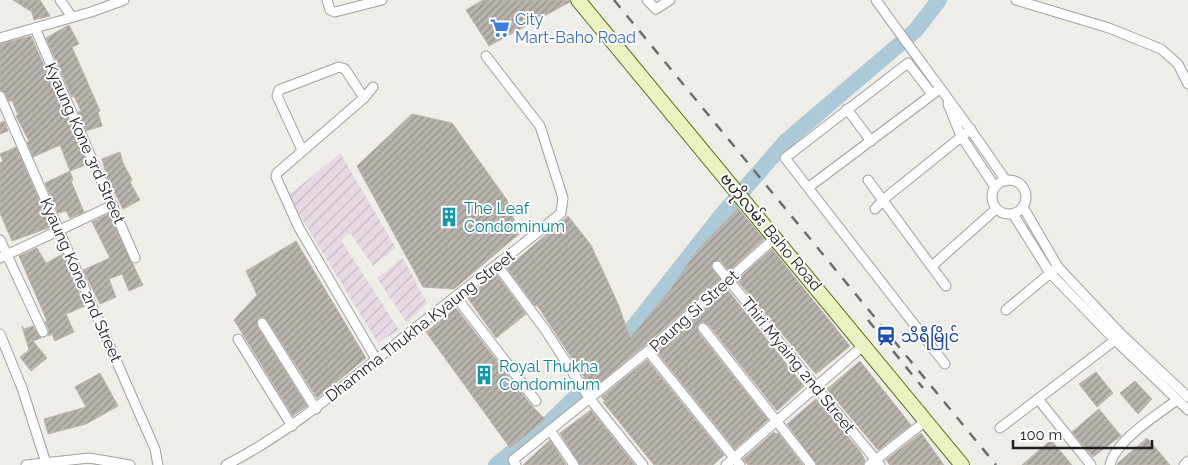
<svg xmlns="http://www.w3.org/2000/svg" width="1188" height="465" font-family="Raleway,'Noto Sans Myanmar',sans-serif">
<defs>
<pattern id="industrial-furrows" width="10" height="10" patternUnits="userSpaceOnUse" patternTransform="scale(1.25)"><rect width="10" height="10" fill="#e7d9e3"/><path d="M-1 1l2-2M0 10L10 0M9 11l2-2" fill="none" stroke="#c6bac2"/></pattern>
<pattern id="building-hatch" width="6" height="6" patternUnits="userSpaceOnUse" patternTransform="scale(1.25)"><rect width="6" height="6" fill="#b8b3ad"/><path d="M-1 1l2-2M0 6l6-6M5 7l2-2" fill="none" stroke="#95918c"/></pattern>
</defs>
<rect width="100%" height="100%" fill="#efede7"/>
<g fill="url(#industrial-furrows)">
<path d="M340 153 396 248 373 266 350 233 341 240 399 330 378 343 288 196Z"/>
<path d="M403 258 427 303 407 323 377 278Z"/>
</g>
<g fill="none" stroke-linecap="round" stroke-linejoin="round">
<path stroke="#acc9d7" stroke-width="16" d="M496 465 551 421 587 386 720 217 786 141 915 31 939 0"/>
</g>
<g fill="url(#building-hatch)" stroke="#beb5ab">
<path d="M13 0H40L50 16 34 20 32 12Z"/>
<path d="M483 0H569L570 2 489 46 466 10Z"/>
<path d="M69 25 79 44 72 47 100 111 98 112 102 126 86 131 78 112 81 111 74 96 72 97 46 38Z"/>
<path d="M31 36 88 164 70 171 73 180 71 181 84 212 70 218 66 211 58 213 45 183 70 171 60 145 33 157 27 142 29 141 16 116 18 115 12 100 9 102 5 93 0 90V44Z"/>
<path d="M412 114 452 123 507 200 519 234 454 289 423 287 357 166Z"/>
<path d="M4 121 8 131 0 134V123Z"/>
<path d="M16 147 51 227 12 241 0 213V163L3 161 0 154Z"/>
<path d="M120 152 123 163 132 180 130 182 140 200 123 209 107 178 102 159Z"/>
<path d="M738 208 764 239 729 271 720 260 713 262 711 267 720 279 644 346 592 389 537 305 535 306 507 268 568 216 591 245 619 306 630 338 670 290 696 252Z"/>
<path d="M109 214 143 285 129 291 122 274 109 279 116 297 100 304 83 270 110 258 92 222Z"/>
<path d="M296 241 366 358 317 398 267 320 262 317 258 318 257 326 307 406 293 416 234 320 257 295 246 271Z"/>
<path d="M37 248 46 263 63 254 85 306 66 314 74 332 55 341 52 334 48 336 49 330 45 322 47 321 19 256Z"/>
<path d="M772 249 850 346 816 374 737 280Z"/>
<path d="M496 274 526 314 496 338 467 297Z"/>
<path d="M727 289 804 386 777 411 708 324 703 322 699 323 698 332 768 420 735 449 657 352Z"/>
<path d="M456 308 531 405 545 419 510 448 426 332Z"/>
<path d="M22 326 24 329 33 326 41 338 33 341 47 358 31 371 20 357 29 350Z"/>
<path d="M647 360 724 455 713 465H654L603 402 605 401 601 397Z"/>
<path d="M860 361 911 425 878 450 827 389Z"/>
<path d="M1096 372 1113 393 1097 407 1079 384Z"/>
<path d="M100 373 118 406 86 424 48 434 44 419 86 407 75 387Z"/>
<path d="M1135 381 1152 399 1138 414 1120 393Z"/>
<path d="M816 399 860 451 865 460 863 465H817L787 424Z"/>
<path d="M1099 409 1121 436 1093 457 1072 432Z"/>
<path d="M591 410 635 465H580L560 433Z"/>
<path d="M774 432 776 434 778 433 803 465H748L743 459Z"/>
<path d="M921 433 944 465H890L886 460Z"/>
<path d="M1147 438 1170 465H1117L1118 463Z"/>
<path d="M550 440 566 465H523L549 441Z"/>
<path d="M1051 440 1072 465H1022Z"/>
</g>
<g fill="none" stroke-linecap="round" stroke-linejoin="round">
<defs>
<g id="minor">
<path d="M60 0 72 17"/>
<path d="M327 0 330 10 335 12 382 0"/>
<path d="M647 0 656 9 670 0"/>
<path d="M876 0C919 61 965 119 1006 181"/>
<path d="M1016 0 1109 28 1161 49 1178 64 1188 84"/>
<path d="M35 28 135 258"/>
<path d="M0 38 91 12 124 0"/>
<path d="M373 87 364 98 277 173 276 177 299 228 376 359"/>
<path d="M932 94 908 63 785 158 945 364"/>
<path d="M0 96 155 449 158 465"/>
<path d="M948 104 961 136 995 187"/>
<path d="M847 109 871 141"/>
<path d="M302 150 277 96 279 90 339 67 345 69 364 98"/>
<path d="M868 180 946 286"/>
<circle cx="1009" cy="197" r="17"/>
<path d="M809 187 937 91"/>
<path d="M1023 207 1058 267 1122 335 1188 397"/>
<path d="M875 209 884 199 971 129"/>
<path d="M1013 214 1050 273 1115 340 1188 410"/>
<path d="M0 240 43 332"/>
<path d="M0 258 113 205"/>
<path d="M498 266 546 331 590 399 643 465"/>
<path d="M717 266 880 465"/>
<path d="M932 266 996 209"/>
<path d="M456 297 536 401"/>
<path d="M1006 310 1054 270"/>
<path d="M262 323 316 409"/>
<path d="M703 328 811 465"/>
<path d="M0 334 22 388 46 463"/>
<path d="M238 339 292 426"/>
<path d="M648 351 740 465"/>
<path d="M1038 399 1091 465"/>
<path d="M1000 428 1119 337"/>
<path d="M550 430 574 465"/>
<path d="M26 465 89 458 130 465"/>
<path d="M226 465C294 430 344 385 404 337 456 295 510 256 561 213L563 198 540 126 486 56"/>
<path d="M516 465 513 460 648 351 776 237"/>
<path d="M726 465 864 345"/>
<path d="M869 465 927 420"/>
<path d="M1110 465C1116 440 1157 415 1177 400"/>
<path d="M1184 465 1188 461"/>
</g>
<path id="secondary" d="M578 0 962 465"/>
</defs>
<use href="#minor" stroke="#a0a0a0" stroke-width="11"/>
<use href="#secondary" stroke="#576a12" stroke-width="16"/>
<use href="#minor" stroke="#fff" stroke-width="9"/>
<use href="#secondary" stroke="#eaf2c1" stroke-width="14"/>
<g stroke="#6d6d6d" stroke-width="2.5" stroke-dasharray="10 10" stroke-linecap="butt">
<path d="M614 0 996 465"/>
<path d="M868 320 923 388"/>
</g>
</g>
<defs>
<symbol id="supermarket-bare" viewBox="-9 -9 18 18"><path d="M-6-5.5h2.5l.6 2H6L4.5 2H-2.5L-4.4-4H-6ZM-1.5 3.2a1.3 1.3 0 1 0 .1 0ZM3 3.2a1.3 1.3 0 1 0 .1 0Z" fill="#3f7fe0" stroke="#fff" stroke-width="2.5" paint-order="stroke"/></symbol>
<symbol id="building-bare" viewBox="-9 -9 18 18"><path d="M-4-6H4V6H1V3H-1V6H-4ZM-2.5-4.3h1.7v1.8h-1.7ZM.8-4.3h1.7v1.8H.8ZM-2.5-1h1.7V.8h-1.7ZM.8-1h1.7V.8H.8Z" fill="#0f9aa8" stroke="#fff" stroke-width="2.5" paint-order="stroke"/></symbol>
<symbol id="station-bare" viewBox="-9 -9 18 18"><path d="M-3-6H3Q5-6 5-4V2Q5 4 3 4L4.5 6H3L1.5 4h-3L-3 6H-4.5L-3 4Q-5 4-5 2V-4Q-5-6-3-6ZM-3.5-4v3h7v-3ZM-3.5 1v1.5H-2V1ZM2 1v1.5H3.5V1Z" fill="#1a4fb4" stroke="#fff" stroke-width="2.5" paint-order="stroke"/></symbol>
</defs>
<g fill-rule="evenodd">
<use href="#supermarket-bare" x="486" y="14" width="28" height="28"/>
<use href="#building-bare" x="435" y="203" width="28" height="28"/>
<use href="#station-bare" x="872" y="322" width="28" height="28"/>
<use href="#building-bare" x="470" y="361" width="28" height="28"/>
</g>
<g text-anchor="middle" dominant-baseline="central" stroke-width="4" stroke-linejoin="round" paint-order="stroke">
<g font-size="16" fill="#366cbe" stroke="#fff" text-anchor="start">
<text x="515" y="19">City<tspan x="515" dy="18">Mart-Baho Road</tspan></text>
</g>
<g font-size="16" fill="#1f1f1f" stroke="#fff">
<text transform="translate(85 143) rotate(66)">Kyaung Kone 3rd Street</text>
<text transform="translate(771 232) rotate(50)">ဗဟိုလမ်း Baho Road</text>
<text transform="translate(81 280) rotate(66)">Kyaung Kone 2nd Street</text>
<text transform="translate(694 311) rotate(-42)">Paung Si Street</text>
<text transform="translate(420 326) rotate(-38)">Dhamma Thukha Kyaung Street</text>
<text transform="translate(798 365) rotate(51)">Thiri Myaing 2nd Street</text>
</g>
<g font-size="16" fill="#0d838f" stroke="#fff" text-anchor="start">
<text x="464" y="208">The Leaf<tspan x="464" dy="18">Condominum</tspan></text>
<text x="499" y="366">Royal Thukha<tspan x="499" dy="18">Condominum</tspan></text>
</g>
<g font-size="16" fill="#164399" stroke="#fff" text-anchor="start">
<text x="901" y="336">သိရီမြိုင်</text>
</g>
</g>
<path d="M1013 440v8h139v-8" fill="none" stroke="#1f1f1f" stroke-width="2.5"/>
<text x="1020" y="440" font-size="15" fill="#1f1f1f" stroke="#ffffff" stroke-width="4" paint-order="stroke">100 m</text>
</svg>
